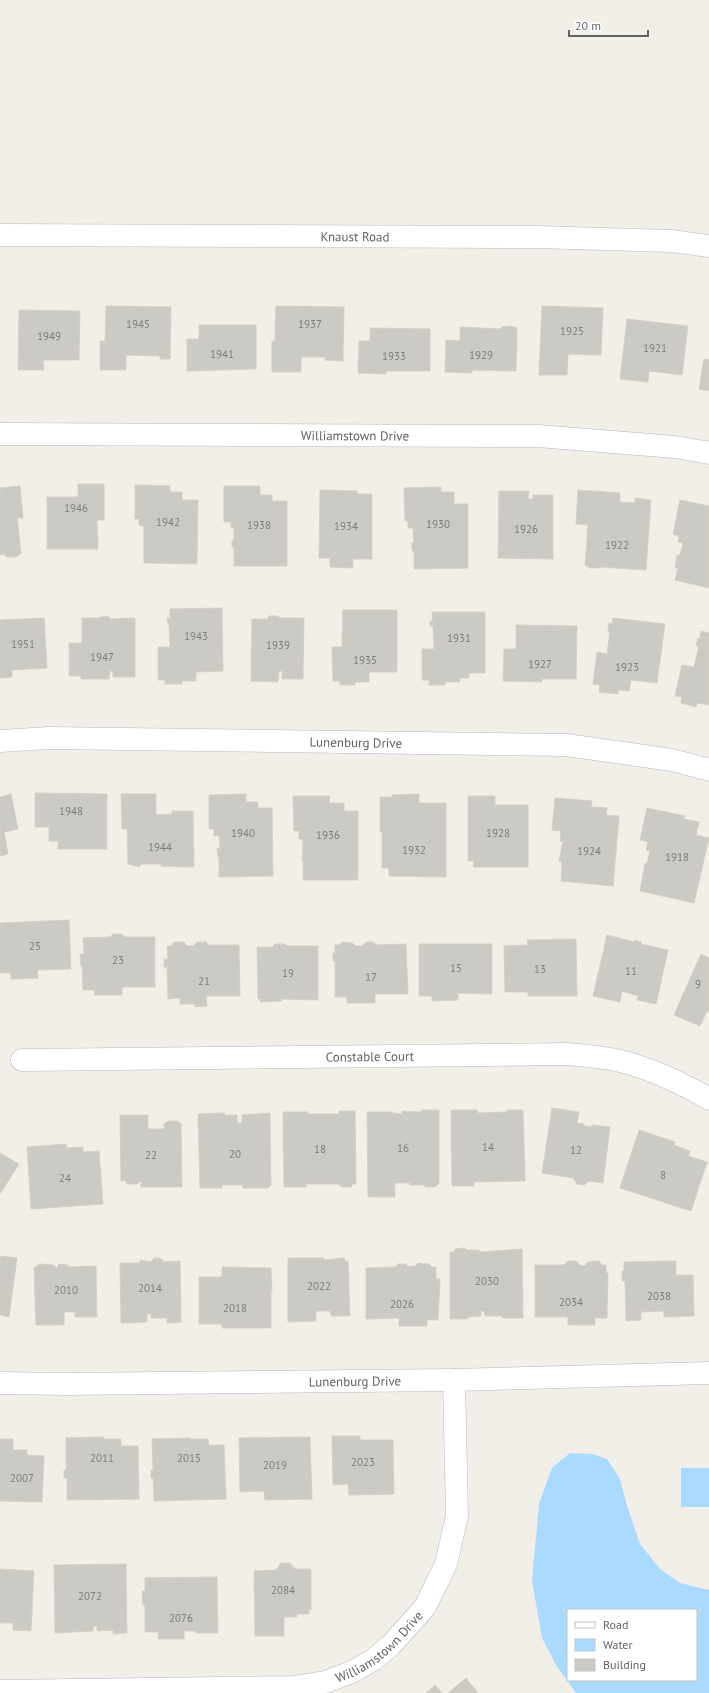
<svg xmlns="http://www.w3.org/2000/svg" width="709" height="1693" font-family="'PT Sans',sans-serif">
<rect width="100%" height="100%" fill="#f1efe8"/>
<g fill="#aadaff" fill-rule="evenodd">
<path d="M570 1453 592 1454 607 1459 620 1479 627 1506 640 1544 660 1569 680 1583 709 1590V1693H576L556 1665 542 1638 532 1581 539 1504 552 1468ZM568 1610H696V1680H568Z"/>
<rect x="681" y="1468" width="28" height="39"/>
</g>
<g fill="#cccac5" stroke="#d6d1c6">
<path d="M106 306 171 307 170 359H160V356L126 355V370H100V341H105Z"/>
<path d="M276 306 344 307 343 361 325 360V357H301V372H272V341H275Z"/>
<path d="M542 306 603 308 601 355 568 354 567 375H539Z"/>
<path d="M19 310 80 311 79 360H43L44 370H18Z"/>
<path d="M627 319 688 326 682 375 649 371 648 382 620 379Z"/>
<path d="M199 325H256V369L187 371V339H199Z"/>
<path d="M511 326 517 328 516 371 472 370V373L445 372 446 340 460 341V327L500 329 502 327Z"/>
<path d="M370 328 430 329V371H386V374L358 373 359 341H370Z"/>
<path d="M704 359 709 360V391L699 389Z"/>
<path d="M78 484H104V520H97L98 549H47V497H78Z"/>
<path d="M135 485 170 486V492H182V500H198L197 564 144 563V526L139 525V519H135Z"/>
<path d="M20 486 23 518H17L21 553 16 557H7L4 554 0 555V488Z"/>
<path d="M224 486H260V495H272V501H287V566H234V547H232V540H234V528H231V522H224Z"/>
<path d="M441 487V492H454V504H468V568L414 569V551H412V543H414L413 528H408V521H405L404 488Z"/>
<path d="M320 490 357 491V494H372V559H353V568L330 567V558H319Z"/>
<path d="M578 490 620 493V502L635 503V498L651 500 646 570 601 567 598 568H590L585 565 588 525 576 524Z"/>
<path d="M499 491H529L528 499H533V495H553V559L498 558Z"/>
<path d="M680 500 709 506V588L675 580 678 568H675L677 555H680L683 543 678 542 679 536 673 534Z"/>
<path d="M222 608 223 671 196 672V681H182V684H165V680H158V647H170L169 624H168L167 618H170V609Z"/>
<path d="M343 610H397V672H369V682H355V685H340V681H333L332 647H342Z"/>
<path d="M432 612H485V673H469V678H460V682H445V685H429V680H422V649H434L433 626H430V621H433Z"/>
<path d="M108 616 111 619 135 618V677H113V671H110L109 679H81V676H69V643H82V618H99L100 617Z"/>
<path d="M269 616H277L281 618H304L303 679H282V671H279L278 682 251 681 252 619H267Z"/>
<path d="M44 618 47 668 12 670V677L0 678V620Z"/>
<path d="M613 618 665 624 657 683 631 680 629 691 618 690V694L599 692 600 685 593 684 597 652 607 654 610 632H608L609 623 612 624Z"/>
<path d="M516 625 577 626 576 679H542V682L503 681 504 649H516Z"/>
<path d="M701 631 709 633V705L697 703 696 707 681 703 682 697 675 696 682 665 694 667 699 646H696L698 638 700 639Z"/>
<path d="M35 793 107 794V849H58V841H49V827H35Z"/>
<path d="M11 794 18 829 4 832 8 854 0 856V797Z"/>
<path d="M121 794H156V815L172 814V811H193L194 867 161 866V864H142L139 867 128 864 127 829H122Z"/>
<path d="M246 794V802H258V808H272L273 876 219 877V857H218L217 848H220L219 836H214V829H209V795Z"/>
<path d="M419 794V803H446V877L389 876V868H382V832H380V797H392V795Z"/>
<path d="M293 796H330L329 803H344V811H358V880H303V861H302L303 839H299V831H294Z"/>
<path d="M468 796H495V805H528V867H473L474 861H468Z"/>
<path d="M555 798 592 801 591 807 607 808 606 815 619 816 613 886 561 881 562 862 559 861 563 841H560L561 831 552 830Z"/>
<path d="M647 808 685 816 684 819 699 822 696 835 709 838 694 903 640 891 645 863 647 864 650 851 646 850 648 842 640 840Z"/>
<path d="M69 920 71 969 37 970 38 978 11 979V973H0V923Z"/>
<path d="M113 934H122L125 937H155V987H122V995H94L95 990H83L82 966H81L80 954H84L83 938 110 937Z"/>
<path d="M607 935 634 942 635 940 641 942V944L668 950 656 1004 637 1000 638 996 622 991 620 1002 593 996Z"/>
<path d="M576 939 577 996H528V992H505L504 946 528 945 527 940Z"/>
<path d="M174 942H184L187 946H193L197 942H206L208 945H239L240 996H206L207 1006 195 1007V1004H180V998L168 999 167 967H164V959H168L167 946H171Z"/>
<path d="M342 942 352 943 356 946H362L366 942H373L377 945 406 944 408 994H375V1003H347V997H335V961H333V953H335V945H340Z"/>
<path d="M275 944H284L288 946H318V1000L282 999V1001L260 1002V999H258L257 947H272Z"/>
<path d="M419 944H492V994L458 993V1000L432 1001V996H419Z"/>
<path d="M701 954 709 958V1012L707 1011 700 1026 674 1015Z"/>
<path d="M552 1108 579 1112 577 1123 584 1124V1126L592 1127V1125L610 1127 603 1183 589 1181 584 1185 577 1184 573 1178 542 1173Z"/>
<path d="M422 1110H439V1183L435 1187H426L423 1185H410V1183H395V1197H368L367 1112H393V1113L402 1114V1111L422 1112Z"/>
<path d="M451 1110H477L478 1113 506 1112V1110H523L525 1181 474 1182V1186H452Z"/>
<path d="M339 1111H355L356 1184H353L351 1187H342L338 1184H306V1187H284L283 1112H308V1114H339Z"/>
<path d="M225 1113V1115H237V1123H242V1115L270 1113 271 1185 268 1188H243V1185H222V1188H200L198 1114Z"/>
<path d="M120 1115H148V1129H164V1124L168 1121H177L181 1124 182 1187H141V1181L137 1184H127L125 1180 121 1181Z"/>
<path d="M639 1130 675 1142 674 1145 690 1151 688 1156 707 1162 691 1211 620 1188Z"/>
<path d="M66 1144 67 1148 83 1147V1152L99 1151 103 1204 31 1209 27 1147Z"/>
<path d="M0 1153 19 1164 0 1194Z"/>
<path d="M464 1248 467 1250H479V1252L522 1249 523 1318H503L502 1316H485L484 1311H481V1316L468 1317V1319H450V1252H454L455 1249Z"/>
<path d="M0 1256 17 1258 9 1317 0 1315Z"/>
<path d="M154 1258H160L164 1262 180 1261 181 1322 167 1323V1318H151V1314H147V1322L121 1323 120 1263H140V1260L151 1262Z"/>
<path d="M288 1258H324V1260L344 1258 346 1262 348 1261 350 1316H331L330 1311H316V1321L288 1322Z"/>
<path d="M568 1261H576L580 1265 585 1266 588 1262 599 1261 602 1265H606V1273H608L607 1318H595V1325H568V1317H535V1265H564Z"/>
<path d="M676 1261V1275H693L694 1316 664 1317V1311L641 1312V1320L626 1321 625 1281H622V1271H624V1262Z"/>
<path d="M418 1263 429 1264 432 1267H436V1279H440L438 1320H427V1326H399V1318L366 1319V1268L396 1267 398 1264H406L408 1267 415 1266Z"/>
<path d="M40 1264 53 1265 57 1268 59 1264 67 1265 70 1267 96 1266 97 1317H75V1312H64V1325H36L34 1268Z"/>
<path d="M222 1267 271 1268 272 1292H271V1328H222V1324H199V1277H222Z"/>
<path d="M332 1436H360V1440H393L394 1494 349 1495 348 1484 333 1485Z"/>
<path d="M104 1437V1439H121V1446H138L139 1499 67 1500V1478H64V1470H66V1438Z"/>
<path d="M310 1437 312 1499 265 1500 264 1491 240 1492 239 1438Z"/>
<path d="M190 1438V1439H208L209 1445H224L226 1499 154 1501 153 1478H151V1470H153L152 1439Z"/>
<path d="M0 1439H13V1450H27V1455L44 1456 42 1502 0 1501Z"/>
<path d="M281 1563H290L295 1569H311V1610H309V1614H297V1617H284V1636H255L254 1571 276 1570Z"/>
<path d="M126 1564 127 1633 113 1634V1630L97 1631V1626L93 1627V1631L55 1633 54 1565Z"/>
<path d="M0 1569 34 1571 31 1631 13 1630V1623H0Z"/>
<path d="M217 1577 218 1633H196V1631H184V1639H158V1632H145V1605H143L142 1591H145V1578Z"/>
<path d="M466 1678 478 1693H448Z"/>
<path d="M435 1685 442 1693H426Z"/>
</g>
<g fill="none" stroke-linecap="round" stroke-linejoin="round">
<defs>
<g id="minor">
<path id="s1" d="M0 434 538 436 675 447 709 453"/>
<path id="s2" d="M0 741 49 738 566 745 672 760 709 770"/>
<path id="s3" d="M22 1060 567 1054C587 1056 608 1057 628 1063 656 1071 683 1084 709 1099"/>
<path id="s4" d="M0 1383 65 1384 454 1380 709 1373"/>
<path id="s5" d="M0 1691 294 1687 325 1682 352 1672 373 1660 391 1645 425 1607 446 1564 457 1516 454 1380"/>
</g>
<g id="secondary">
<path id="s6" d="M0 235 536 237 671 241 709 246"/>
</g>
</defs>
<use href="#minor" stroke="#b5b8bc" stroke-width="23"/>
<use href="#secondary" stroke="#b6babf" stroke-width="23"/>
<use href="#minor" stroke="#fff" stroke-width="22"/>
<use href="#secondary" stroke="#fff" stroke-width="22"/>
</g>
<g text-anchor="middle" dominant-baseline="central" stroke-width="3" stroke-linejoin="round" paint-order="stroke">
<g font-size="11" fill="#7a7d7f">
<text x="138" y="324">1945</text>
<text x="310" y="324">1937</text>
<text x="572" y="331">1925</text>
<text x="49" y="336">1949</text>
<text x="655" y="348">1921</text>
<text x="222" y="354">1941</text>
<text x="481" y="355">1929</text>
<text x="394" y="356">1933</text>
<text x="76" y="508">1946</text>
<text x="168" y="522">1942</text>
<text x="438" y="524">1930</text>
<text x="259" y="525">1938</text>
<text x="346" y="526">1934</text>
<text x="526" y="529">1926</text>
<text x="617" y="545">1922</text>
<text x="196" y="636">1943</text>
<text x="459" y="638">1931</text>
<text x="23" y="644">1951</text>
<text x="278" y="645">1939</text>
<text x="102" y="657">1947</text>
<text x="365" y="660">1935</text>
<text x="540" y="664">1927</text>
<text x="627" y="667">1923</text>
<text x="71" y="811">1948</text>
<text x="243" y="833">1940</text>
<text x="498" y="833">1928</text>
<text x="328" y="835">1936</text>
<text x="160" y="847">1944</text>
<text x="414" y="850">1932</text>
<text x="589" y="851">1924</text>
<text x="677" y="857">1918</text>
<text x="35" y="946">25</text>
<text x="118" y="960">23</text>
<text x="456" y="968">15</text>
<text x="540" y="969">13</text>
<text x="631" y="971">11</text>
<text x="288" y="973">19</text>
<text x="371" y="977">17</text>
<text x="204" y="981">21</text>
<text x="698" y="984">9</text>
<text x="488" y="1147">14</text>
<text x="403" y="1148">16</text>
<text x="320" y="1149">18</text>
<text x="576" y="1150">12</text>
<text x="235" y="1154">20</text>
<text x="151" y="1155">22</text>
<text x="663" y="1175">8</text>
<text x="65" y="1178">24</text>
<text x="487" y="1281">2030</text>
<text x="319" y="1286">2022</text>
<text x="150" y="1288">2014</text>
<text x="66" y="1290">2010</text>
<text x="659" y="1296">2038</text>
<text x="571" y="1302">2034</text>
<text x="402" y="1304">2026</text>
<text x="235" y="1308">2018</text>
<text x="102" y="1458">2011</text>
<text x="189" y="1458">2015</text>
<text x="363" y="1462">2023</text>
<text x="275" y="1465">2019</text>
<text x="22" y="1478">2007</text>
<text x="283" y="1590">2084</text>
<text x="90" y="1596">2072</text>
<text x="181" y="1618">2076</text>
</g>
<g font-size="13" fill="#5f6368" stroke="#fff">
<text stroke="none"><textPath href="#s6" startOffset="355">Knaust Road</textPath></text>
<text stroke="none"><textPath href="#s1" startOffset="355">Williamstown Drive</textPath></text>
<text stroke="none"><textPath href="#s2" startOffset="356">Lunenburg Drive</textPath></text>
<text stroke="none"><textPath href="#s3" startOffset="348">Constable Court</textPath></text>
<text stroke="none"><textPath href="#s4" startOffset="355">Lunenburg Drive</textPath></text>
<text stroke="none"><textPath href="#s5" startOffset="391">Williamstown Drive</textPath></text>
</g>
</g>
<rect x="567" y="1609" width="130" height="72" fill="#ffffff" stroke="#bfc1c3"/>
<rect x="575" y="1622" width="20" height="6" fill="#ffffff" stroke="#bfc1c3"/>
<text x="603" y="1629" font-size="12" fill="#5f6368">Road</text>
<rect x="575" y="1639" width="20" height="12" fill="#aadaff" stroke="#bfc1c3"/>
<text x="603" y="1649" font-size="12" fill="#5f6368">Water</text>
<rect x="575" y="1659" width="20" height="12" fill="#cccac5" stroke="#bfc1c3"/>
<text x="603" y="1669" font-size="12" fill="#5f6368">Building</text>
<path d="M569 30v6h79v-6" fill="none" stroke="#5f6368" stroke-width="2"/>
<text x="575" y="30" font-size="12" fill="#5f6368" stroke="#ffffff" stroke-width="3" paint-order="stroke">20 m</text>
</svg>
